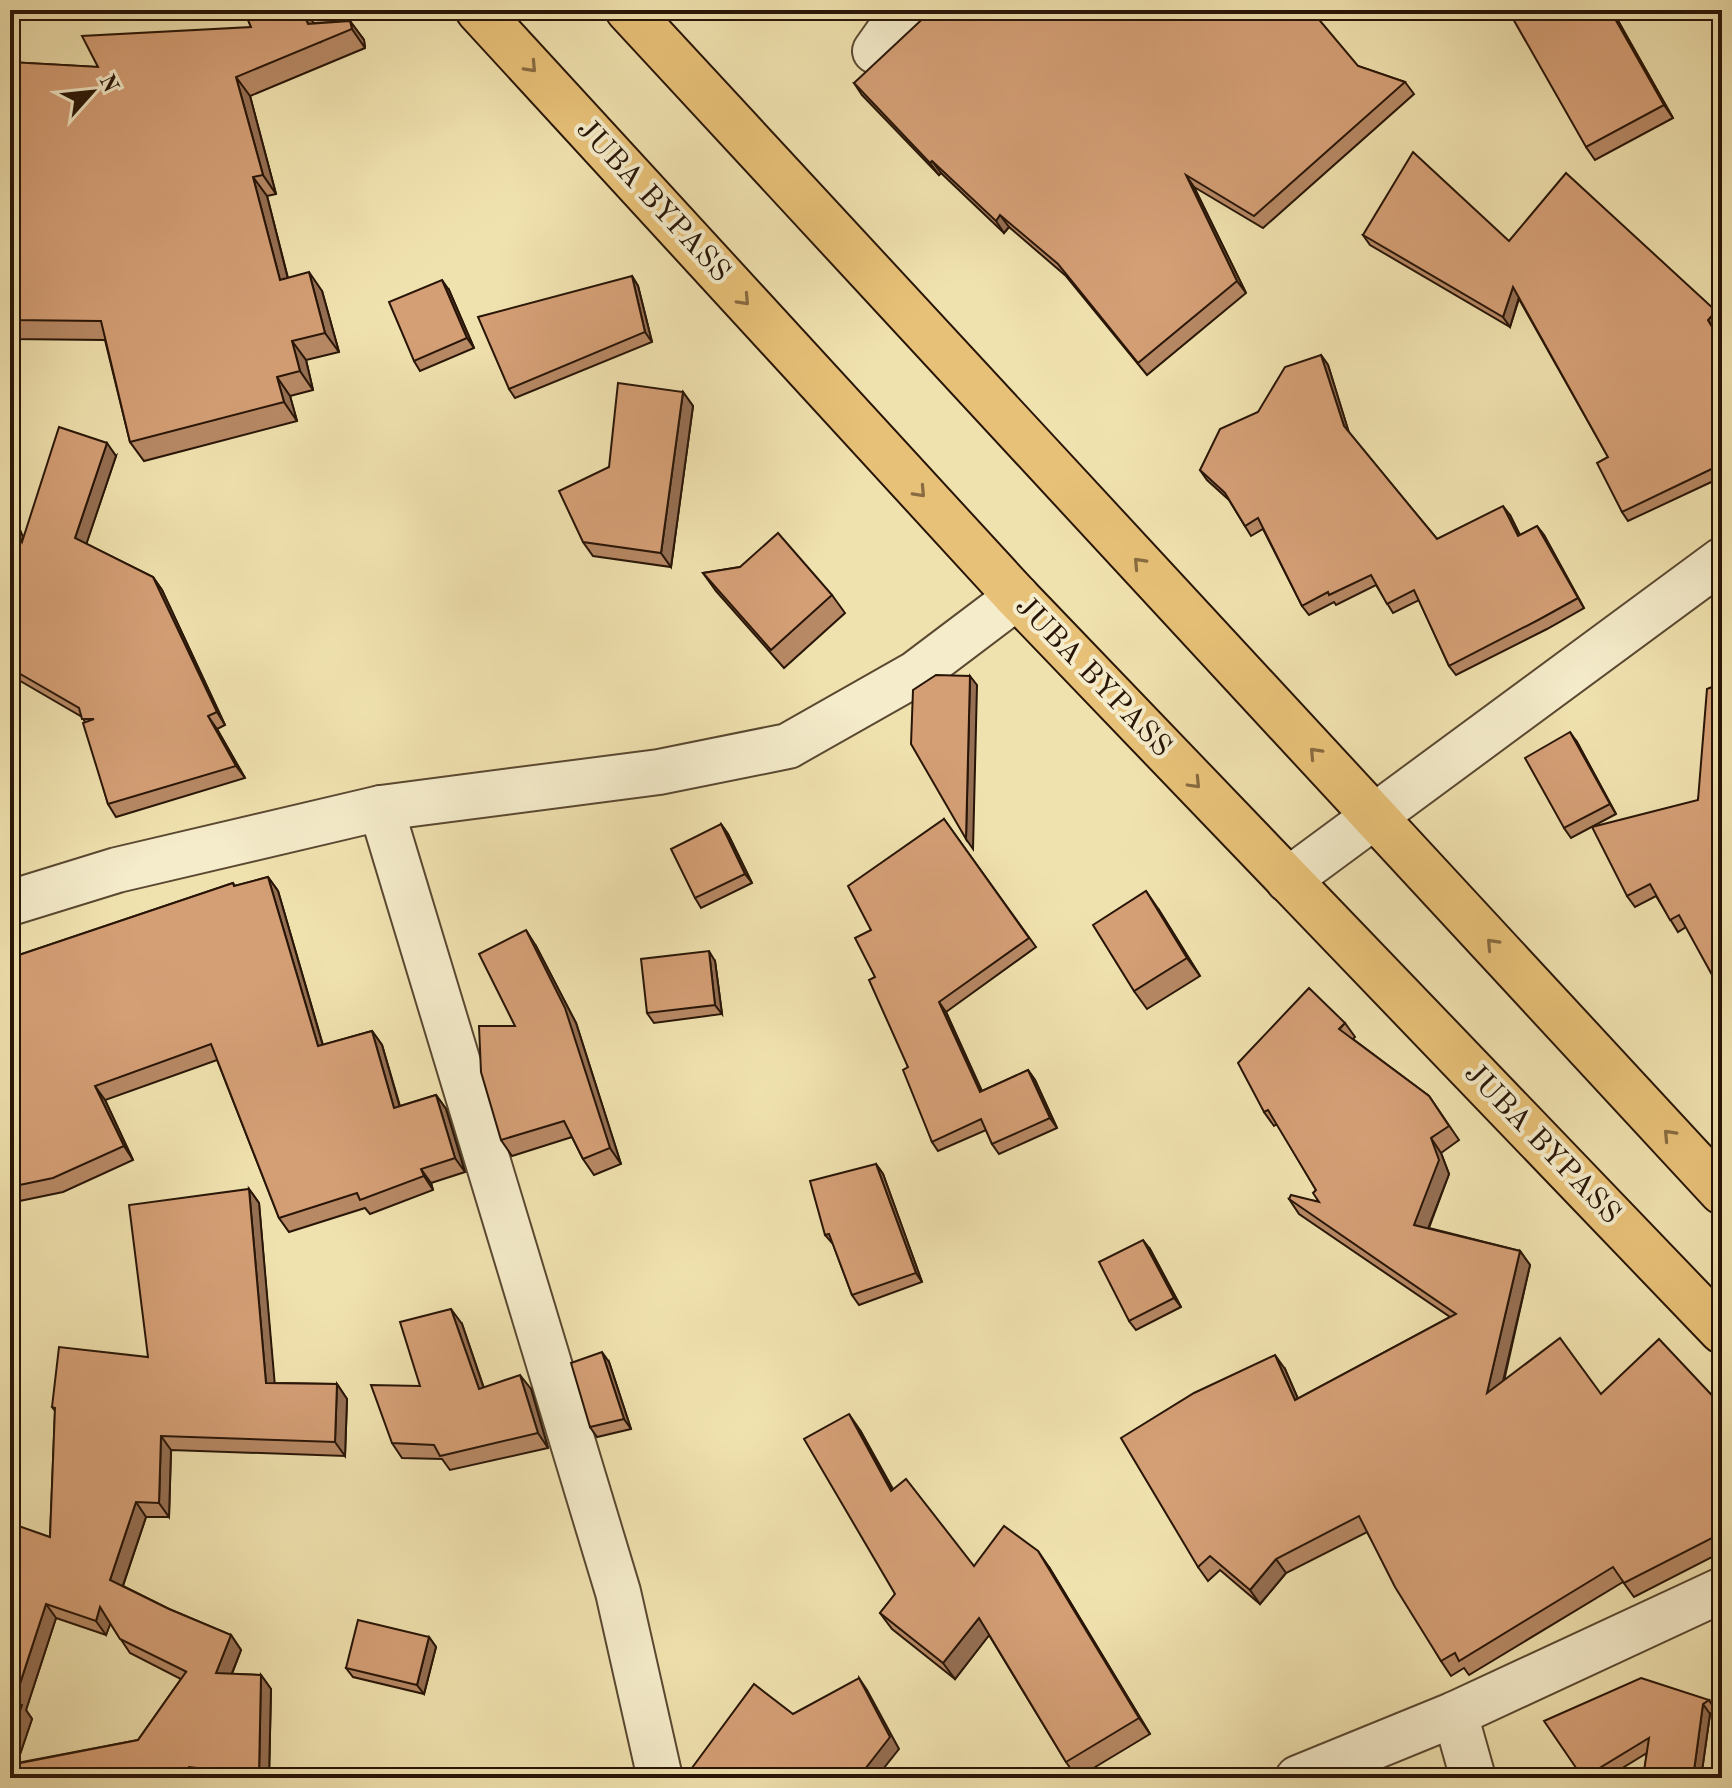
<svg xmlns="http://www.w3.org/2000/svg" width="1732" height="1788" font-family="'Old Standard TT',serif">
<rect width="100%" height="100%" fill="#f0e2af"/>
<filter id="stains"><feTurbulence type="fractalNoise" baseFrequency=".0025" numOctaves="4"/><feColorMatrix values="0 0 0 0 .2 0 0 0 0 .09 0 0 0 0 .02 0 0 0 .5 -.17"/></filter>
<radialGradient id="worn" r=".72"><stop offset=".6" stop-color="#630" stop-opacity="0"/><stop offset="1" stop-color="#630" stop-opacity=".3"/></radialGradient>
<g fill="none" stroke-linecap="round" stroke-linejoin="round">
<defs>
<g id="minor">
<path d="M875 51 904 10"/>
<path d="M381 808 618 1592 660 1778"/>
<path d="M1288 880 1722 560"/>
<path d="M10 903 117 870 381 808 659 772 788 746 915 674 1017 597"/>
<path d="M1455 1714 1473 1778"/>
<path d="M1298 1778 1455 1714 1722 1590"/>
</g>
<g id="primary">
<path d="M478 10 1017 597 1722 1331"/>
<path d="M628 10 1722 1192"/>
</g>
</defs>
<use href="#minor" stroke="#5a4831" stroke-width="48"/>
<use href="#primary" stroke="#281507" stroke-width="48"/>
<use href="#minor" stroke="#f5eccb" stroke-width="44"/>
<use href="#primary" stroke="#e8c178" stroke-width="44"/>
</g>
<g fill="#b78965" stroke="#281507" stroke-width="2" fill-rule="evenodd">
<path d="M244 10H308L313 23 350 21 364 40 365 48 250 96 276 194 267 196 288 278 322 291 339 352 306 360 313 390 290 396 297 421 144 461 130 442 105 340 10 339V62L98 67 251 27Z"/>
<path d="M1612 10 1673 118 1595 160 1586 147Z"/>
<path d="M1358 66 1405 82 1414 94 1263 228 1194 187 1246 293 1147 375 1066 276 1009 227 1004 233 941 173 939 175 862 95 854 83Z"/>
<path d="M1363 235 1509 241 1716 311 1722 320 1715 329 1722 342V477L1628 521 1622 512 1608 457 1519 299 1510 327 1370 245Z"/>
<path d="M632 276 638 286 652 342 515 398 509 389Z"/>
<path d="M449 290 474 348 420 371 414 361Z"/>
<path d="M1321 355 1328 365 1349 433 1437 539 1510 515 1520 535 1537 526 1544 535 1584 608 1547 629 1456 675 1449 666 1419 600 1393 613 1376 585 1336 605 1334 602 1309 615 1302 606 1263 529 1251 536 1229 500 1207 480 1200 470 1258 412Z"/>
<path d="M683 392 693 406 671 567 593 556 583 542 609 467Z"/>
<path d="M116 456 86 544 153 577 162 590 225 725 217 729 245 778 116 817 108 804 85 722 82 717 10 675V507L23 538Z"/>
<path d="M740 567 832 595 845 613 784 668 716 591 703 573Z"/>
<path d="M1722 683 1686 927 1678 932 1656 896 1635 907 1627 896 1698 800Z"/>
<path d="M1577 742 1616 814 1571 838 1564 828Z"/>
<path d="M944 819 1036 947 946 1012 982 1091 1028 1070 1035 1080 1057 1128 999 1154 992 1144 986 1130 938 1151 932 1142 908 1067 875 977 871 930Z"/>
<path d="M721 824 728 834 752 883 701 908 695 898Z"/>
<path d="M268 877 278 891 323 1045 372 1031 382 1045 400 1106 436 1095 446 1109 465 1172 431 1183 433 1190 370 1214 365 1208 289 1232 279 1218 217 1060 105 1100 133 1160 63 1192 10 1203V958L233 883 235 886Z"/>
<path d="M1159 910 1200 976 1147 1009 1134 991Z"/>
<path d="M536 946 576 1023 621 1164 594 1175 583 1159 572 1137 512 1156 501 1140 515 1026Z"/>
<path d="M715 961 722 1014 654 1023 647 1013Z"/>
<path d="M1345 1023 1355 1037 1353 1039 1429 1096 1459 1140 1441 1153 1449 1174 1429 1228 1520 1251 1530 1265 1504 1381 1601 1394 1722 1406V1552L1634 1597 1623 1582 1469 1675 1464 1668 1451 1676 1441 1661 1367 1532 1286 1573 1260 1604 1220 1570 1208 1581 1198 1567 1285 1369 1298 1399 1450 1317 1299 1214 1289 1199 1318 1201 1316 1190 1277 1124 1274 1126 1264 1112Z"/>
<path d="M876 1164 883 1174 922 1282 859 1305 852 1295 833 1244 825 1235Z"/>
<path d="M249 1189 259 1203 274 1383 337 1384 347 1399 345 1456 171 1450 169 1517H146L123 1586 169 1609 231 1635 241 1650 232 1674 261 1675 271 1689 269 1778H10L50 1537 55 1411 52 1407 148 1357ZM56 1618 106 1635 110 1623 130 1653 181 1679 138 1740 17 1763 32 1719 26 1710Z"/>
<path d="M1150 1249 1181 1307 1136 1330 1129 1321Z"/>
<path d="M462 1324 484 1388 531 1389 548 1448 450 1470 442 1459 402 1458 392 1443 420 1386Z"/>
<path d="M609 1362 631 1429 597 1437 590 1427Z"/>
<path d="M860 1430 893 1489 974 1566 1049 1567 1150 1734 1077 1778 1066 1762 989 1635 955 1679 892 1629 880 1613 895 1594Z"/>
<path d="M429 1637 436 1647 424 1694 353 1677 346 1668Z"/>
<path d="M1709 1700 1715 1710 1710 1714 1701 1778H1643L1647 1753 1606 1778H1583Z"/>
</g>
<g fill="#956f53" stroke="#281507" stroke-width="2">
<path d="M302 10H308L321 43 308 24Z"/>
<path d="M1610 10H1612L1673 118 1664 105Z"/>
<path d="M350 21 364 40 365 48 352 29Z"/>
<path d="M236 77 250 96 276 194 263 175Z"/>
<path d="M932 161 941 173 939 175 930 163Z"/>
<path d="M1186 175 1194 187 1246 293 1237 281Z"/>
<path d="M253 177 267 196 293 299 280 280Z"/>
<path d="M1000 215 1009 227 1004 233 996 221Z"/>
<path d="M309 272 322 291 339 352 325 333Z"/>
<path d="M632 276 638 286 652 342 645 332Z"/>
<path d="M442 280 449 290 474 348 467 338Z"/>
<path d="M1513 287 1519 297 1510 327 1503 317Z"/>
<path d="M1716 311 1722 320 1715 329 1722 344 1708 320Z"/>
<path d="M292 341 306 360 313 390 300 371Z"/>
<path d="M1321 355 1328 365 1350 436 1344 426Z"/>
<path d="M277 377 290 396 297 421 284 402Z"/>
<path d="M683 392 693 406 671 567 661 553Z"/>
<path d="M107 443 116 456 84 551 75 538Z"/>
<path d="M1503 506 1510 515 1525 546 1518 536Z"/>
<path d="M10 507 31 555 22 542 10 515Z"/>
<path d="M1537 526 1544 535 1584 608 1578 598Z"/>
<path d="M153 577 162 590 225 725 217 712Z"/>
<path d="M970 676 977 685 973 849 966 839Z"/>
<path d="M208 716 217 729 245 778 236 766Z"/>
<path d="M1570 732 1577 742 1616 814 1610 804Z"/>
<path d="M721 824 728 834 752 883 745 874Z"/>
<path d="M268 877 278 891 327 1060 318 1046Z"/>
<path d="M1146 891 1159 910 1200 976 1187 958Z"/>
<path d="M526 930 536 946 576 1023 621 1164 610 1148Z"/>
<path d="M709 951 715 961 722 1014 715 1005Z"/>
<path d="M939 1002 946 1012 986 1101 980 1092Z"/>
<path d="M372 1031 382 1045 404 1122 394 1108Z"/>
<path d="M1028 1070 1035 1080 1057 1128 1050 1118Z"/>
<path d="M95 1086 105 1100 133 1160 124 1146Z"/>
<path d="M436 1095 446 1109 465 1172 455 1158Z"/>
<path d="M1431 1138 1441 1153 1449 1174 1424 1239 1414 1225Z"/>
<path d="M876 1164 883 1174 922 1282 916 1273Z"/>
<path d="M421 1169 431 1183 433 1190 424 1176Z"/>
<path d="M249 1189 259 1203 276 1398 266 1383Z"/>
<path d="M1143 1240 1150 1249 1181 1307 1174 1298Z"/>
<path d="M1520 1251 1530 1265 1497 1407 1487 1393Z"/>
<path d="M451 1309 462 1324 489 1404 479 1389Z"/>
<path d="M602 1352 609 1362 631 1429 624 1419Z"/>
<path d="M1275 1355 1285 1369 1305 1415 1295 1400Z"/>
<path d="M520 1375 531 1389 548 1448 538 1433Z"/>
<path d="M337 1384 347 1399 345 1456 335 1442Z"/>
<path d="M849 1414 860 1430 902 1507 891 1491Z"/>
<path d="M161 1436 171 1450 169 1517 159 1503Z"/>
<path d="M136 1502 146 1517 120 1594 110 1580Z"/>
<path d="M1038 1551 1049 1567 1150 1734 1139 1718Z"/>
<path d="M1276 1559 1286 1573 1260 1604 1250 1590Z"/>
<path d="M46 1604 56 1618 26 1710 32 1719 12 1778H10V1740L14 1702Z"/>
<path d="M100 1607 111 1622 106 1635 96 1621Z"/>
<path d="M979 1618 990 1634 955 1679 943 1663Z"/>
<path d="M231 1635 241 1650 226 1688 216 1673Z"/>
<path d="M429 1637 436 1647 424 1694 417 1685Z"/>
<path d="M261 1675 271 1689 269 1778H261L259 1775Z"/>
<path d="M859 1678 867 1690 899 1749 876 1778H858Z"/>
<path d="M1703 1704 1710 1714 1701 1778H1693Z"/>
<path d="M189 1767 197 1778H187Z"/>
</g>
<g fill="#d59f76" stroke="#281507" stroke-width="2">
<path d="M244 10H302L308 24 350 21 352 29 236 77 263 175 253 177 280 280 309 272 325 333 292 341 300 371 277 377 284 402 130 442 101 321 10 320V62L98 67 82 36 251 27Z"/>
<path d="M932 10H1311L1358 66 1405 82 1254 216 1186 175 1237 281 1138 363 1058 264 1000 215 996 221 932 161 930 163 854 83Z"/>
<path d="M1508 10H1610L1664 105 1586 147Z"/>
<path d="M1413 152 1509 241 1566 173 1716 311 1708 320 1722 344V464L1622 512 1597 463 1608 457 1513 287 1503 317 1363 235Z"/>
<path d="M632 276 645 332 509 389 478 317Z"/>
<path d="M442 280 467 338 414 361 389 302Z"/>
<path d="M1321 355 1344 426 1437 539 1503 506 1518 536 1537 526 1578 598 1540 619 1449 666 1414 590 1387 604 1371 575 1329 595 1328 592 1302 606 1258 518 1245 526 1225 493 1200 470 1220 429 1258 412 1285 367Z"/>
<path d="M618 383 683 392 661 553 583 542 559 491 609 467Z"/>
<path d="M59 427 107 443 75 538 153 577 217 712 208 716 236 766 108 804 83 723 94 719H82L79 708 10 668V515L22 542Z"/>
<path d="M778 533 832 595 771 650 703 573 740 567Z"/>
<path d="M936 675 970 676 966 839 911 744 913 690Z"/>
<path d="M1722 683V993L1679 915 1670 920 1650 884 1627 896 1592 827 1698 800 1707 689Z"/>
<path d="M1570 732 1610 804 1564 828 1525 758Z"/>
<path d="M944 819 1029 938 939 1002 980 1092 1028 1070 1050 1118 992 1144 981 1119 932 1142 903 1070 908 1067 869 980 875 977 855 938 871 930 848 886Z"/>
<path d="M721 824 745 874 695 898 671 849Z"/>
<path d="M268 877 318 1046 372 1031 394 1108 436 1095 455 1158 421 1169 424 1176 360 1200 357 1193 279 1218 211 1044 95 1086 124 1146 53 1178 10 1187V958L233 883 234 886Z"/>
<path d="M1146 891 1187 958 1134 991 1093 925Z"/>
<path d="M526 930 565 1008 610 1148 583 1159 564 1121 501 1140 481 1072 479 1026H515L479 954Z"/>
<path d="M709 951 715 1005 647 1013 641 959Z"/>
<path d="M1309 988 1345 1023 1339 1029 1429 1096 1449 1126 1431 1138 1439 1160 1414 1225 1520 1251 1487 1393 1560 1338 1601 1394 1659 1339 1722 1406V1533L1624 1583 1613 1567 1459 1661 1455 1653 1441 1661 1395 1587 1359 1516 1276 1559 1250 1590 1210 1556 1198 1567 1121 1438 1194 1393 1275 1355 1295 1400 1456 1314 1289 1199 1291 1195 1319 1202 1313 1193 1316 1190 1268 1110 1264 1112 1238 1063Z"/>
<path d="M876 1164 916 1273 852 1295 829 1234 825 1235 810 1181Z"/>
<path d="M249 1189 266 1383 337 1384 335 1442 161 1436 159 1503 136 1502 110 1580 169 1609 231 1635 216 1673 261 1675 259 1775 189 1767 187 1778H10V1765L138 1740 186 1672H187L120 1639 100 1607 96 1621 46 1604 14 1702 22 1705 10 1740V1523L50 1537 55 1408 52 1407 59 1347 148 1357 129 1205Z"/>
<path d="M1143 1240 1174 1298 1129 1321 1099 1262Z"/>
<path d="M451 1309 479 1389 520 1375 538 1433 440 1456 434 1445 392 1443 371 1385 420 1386 400 1322Z"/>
<path d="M602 1352 624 1419 590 1427 571 1363Z"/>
<path d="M849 1414 891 1491 906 1479 974 1566 1004 1526 1038 1551 1139 1718 1066 1762 979 1618 943 1663 880 1613 895 1594 804 1439Z"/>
<path d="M358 1620 429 1637 417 1685 346 1668Z"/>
<path d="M859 1678 890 1737 858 1778H687L686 1776 754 1684 793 1714Z"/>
<path d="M1641 1678 1709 1700 1703 1704 1693 1778H1643L1649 1738 1583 1778 1544 1721Z"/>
</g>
<defs><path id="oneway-chevron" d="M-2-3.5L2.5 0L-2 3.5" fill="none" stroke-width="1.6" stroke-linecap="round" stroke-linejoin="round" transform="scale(2)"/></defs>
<g stroke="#886b40">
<use href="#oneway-chevron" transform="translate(531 67) rotate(47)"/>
<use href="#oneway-chevron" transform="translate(744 300) rotate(47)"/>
<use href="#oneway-chevron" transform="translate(920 492) rotate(47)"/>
<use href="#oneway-chevron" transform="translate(1139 563) rotate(-133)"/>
<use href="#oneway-chevron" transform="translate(1315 753) rotate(-133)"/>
<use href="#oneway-chevron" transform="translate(1195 783) rotate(46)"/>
<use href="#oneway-chevron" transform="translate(1492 944) rotate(-133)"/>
<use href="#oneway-chevron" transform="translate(1669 1135) rotate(-133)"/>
</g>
<g text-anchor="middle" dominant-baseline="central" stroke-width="8" stroke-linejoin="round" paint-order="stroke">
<g font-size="30" fill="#281507" stroke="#f5eccb">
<text transform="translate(653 201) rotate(47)">JUBA BYPASS</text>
<text transform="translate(1093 677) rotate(46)">JUBA BYPASS</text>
<text transform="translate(1542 1144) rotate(46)">JUBA BYPASS</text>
</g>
</g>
<rect width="1732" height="1788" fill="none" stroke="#f0e2af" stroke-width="40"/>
<rect x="12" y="12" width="1708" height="1764" fill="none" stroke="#281507" stroke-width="4"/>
<rect x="20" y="20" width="1692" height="1748" fill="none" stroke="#281507" stroke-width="2"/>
<g transform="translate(92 92) rotate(63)" stroke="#f5eccb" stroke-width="6" paint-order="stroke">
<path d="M0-6L14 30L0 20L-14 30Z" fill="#281507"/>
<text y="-12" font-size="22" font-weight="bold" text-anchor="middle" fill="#281507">N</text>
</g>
<rect width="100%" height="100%" filter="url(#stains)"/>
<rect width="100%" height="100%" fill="url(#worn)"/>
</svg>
